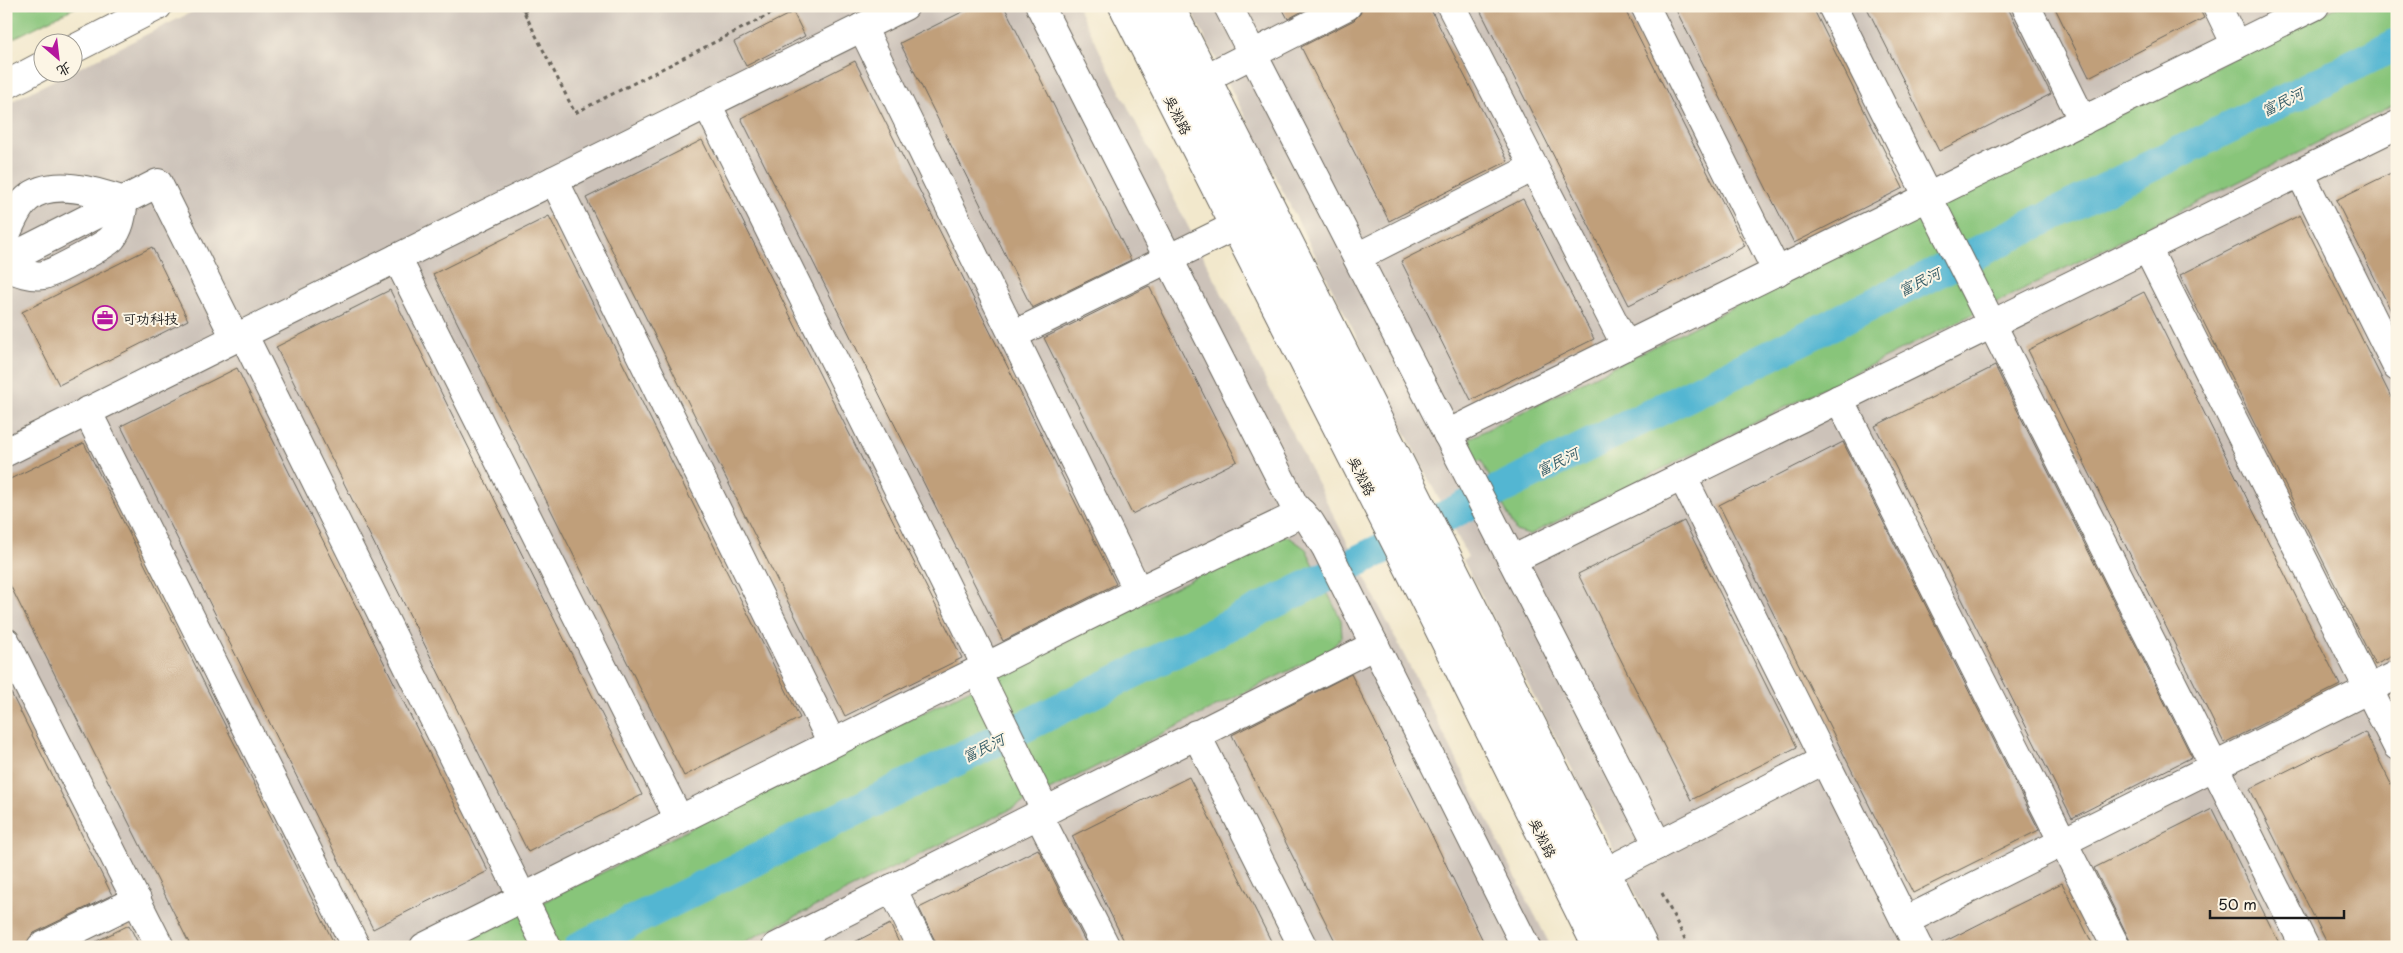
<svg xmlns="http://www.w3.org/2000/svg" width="2403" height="953" font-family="'Playpen Sans','LXGW WenKai TC',sans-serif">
<rect width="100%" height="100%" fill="#fcf5e5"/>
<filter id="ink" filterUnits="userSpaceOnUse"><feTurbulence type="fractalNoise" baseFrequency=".02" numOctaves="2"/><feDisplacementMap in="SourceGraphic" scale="10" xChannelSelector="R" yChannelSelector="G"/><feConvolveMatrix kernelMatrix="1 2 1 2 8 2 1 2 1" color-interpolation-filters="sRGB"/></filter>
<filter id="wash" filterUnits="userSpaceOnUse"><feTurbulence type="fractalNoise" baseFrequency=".0096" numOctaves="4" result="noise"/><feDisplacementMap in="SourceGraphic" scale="20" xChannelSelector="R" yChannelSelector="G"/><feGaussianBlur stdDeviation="1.12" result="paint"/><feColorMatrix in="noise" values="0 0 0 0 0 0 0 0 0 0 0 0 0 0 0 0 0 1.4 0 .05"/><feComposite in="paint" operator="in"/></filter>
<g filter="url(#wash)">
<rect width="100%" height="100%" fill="#f2e8cc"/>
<g fill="#ccc2b9">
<path d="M204 6H1077L1551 947H6V104Z"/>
<path d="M1189 6H2397V947H1662L1607 836 1463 560 1468 557Z"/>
</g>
<g fill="#88c57a" stroke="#52704b">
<path d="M6 6H78L6 42Z"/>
<path d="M2338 6H2397V103L1529 535 1516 531 1481 460 1474 463 1470 438Z"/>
<path d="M1280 535 1289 537 1306 549 1341 620 1342 637 1330 650 734 947H453Z"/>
</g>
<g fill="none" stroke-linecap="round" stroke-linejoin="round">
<g stroke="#53b6d2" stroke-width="32">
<path d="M1442 518 2397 44"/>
<path d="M580 947 1386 547"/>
</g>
</g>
<g id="blocks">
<g fill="#c09f7a">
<path d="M974 6H1004L1131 260 1032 308 900 43Z"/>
<path d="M1281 6H1312L1288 19Z"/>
<path d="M1363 6H1429L1508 161 1389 221 1301 47 1354 20 1360 14Z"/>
<path d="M1478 6H1623L1745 246 1629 305Z"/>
<path d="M1674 6H1812L1903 188 1794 243Z"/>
<path d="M1866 6H2007L2051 94 1939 151Z"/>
<path d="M2054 6H2198L2204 18 2089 77Z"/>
<path d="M793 12 805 36 746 66 734 42Z"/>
<path d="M855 61 1116 584 1003 641 741 118Z"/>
<path d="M702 140 962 658 845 716 586 198Z"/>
<path d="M2397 170V323L2336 200Z"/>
<path d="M1523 199 1594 339 1471 400 1401 261Z"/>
<path d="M2300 215 2397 409V654L2375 665 2180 275Z"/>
<path d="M549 216 800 718 684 776 433 274Z"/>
<path d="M152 247 188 320 59 385 22 312Z"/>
<path d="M1149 286 1237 461 1132 514 1044 338Z"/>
<path d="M390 290 642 795 528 852 276 347Z"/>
<path d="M2144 292 2340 685 2224 743 2028 350Z"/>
<path d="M1995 366 2192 757 2072 818 1875 426Z"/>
<path d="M237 368 488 871 373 929 121 426Z"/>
<path d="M1843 442 2039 830 1913 893 1719 505Z"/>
<path d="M84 443 336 947H191L6 577V481Z"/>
<path d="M1684 521 1797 747 1691 800 1578 574Z"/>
<path d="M1351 674 1425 821 1486 947H1338L1232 735Z"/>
<path d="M6 683 112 895 34 933 27 942 18 947H6Z"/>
<path d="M2365 732 2397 796V947H2329L2250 789Z"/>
<path d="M1189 777 1274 947H1127L1072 836Z"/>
<path d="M2212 809 2281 947H2133L2094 868Z"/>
<path d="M1038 849 1088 947H938L919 908Z"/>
<path d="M2062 883 2094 947H1934L2007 910Z"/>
<path d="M890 924 901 947H845Z"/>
<path d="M129 925 140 947H85Z"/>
</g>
</g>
</g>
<g filter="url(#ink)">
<use href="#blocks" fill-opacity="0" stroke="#67635a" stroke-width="1"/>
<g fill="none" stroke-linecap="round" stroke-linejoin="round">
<defs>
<g id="minor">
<path d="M1040 6 1294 505 1310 522 1326 548 1526 947"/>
<path d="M1170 6 1644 947"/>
<path d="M1228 6 1658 845"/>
<path d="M1451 6 1626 346"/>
<path d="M1645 6 1777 272"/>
<path d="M1832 6 2305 947"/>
<path d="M2026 6 2083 121"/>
<path d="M2217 6 2236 45"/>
<path d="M862 27 1138 591"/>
<path d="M1188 87 1347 6"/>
<path d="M707 104 986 666"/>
<path d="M2300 173 2397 367"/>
<path d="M554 180 832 743"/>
<path d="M6 235C11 223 17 208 27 199 51 177 98 192 124 201 122 213 121 227 112 238 107 245 53 273 44 275 31 277 18 272 6 267"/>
<path d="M2147 248 2397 746"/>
<path d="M1357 257 1534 167"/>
<path d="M397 258 679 819"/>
<path d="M6 260 158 183 235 338"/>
<path d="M243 334 547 947"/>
<path d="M1013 335 1235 226"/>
<path d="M1839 399 2116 947"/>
<path d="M87 411 356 947"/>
<path d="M1447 434 2315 6"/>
<path d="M6 452 905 6"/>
<path d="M1682 476 1918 947"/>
<path d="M1512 560 2397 125"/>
<path d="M6 642 160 947"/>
<path d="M977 671 1045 810"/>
<path d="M1196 734 1303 947"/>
<path d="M1038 814 1106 947"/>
<path d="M1590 880 1824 760"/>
<path d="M892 888 921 947"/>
<path d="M1905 921 2397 675"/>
<path d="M41 947 137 900"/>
<path d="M424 947 1138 591 1302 513"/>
<path d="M776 947 1375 645"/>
</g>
<g id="major">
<path d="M1123 6 1409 569 1597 947"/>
<path d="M1150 6 1623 947"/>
<path d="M72 50 158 6"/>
<path d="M6 85 42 66"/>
</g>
</defs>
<use href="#minor" stroke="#67635a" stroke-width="30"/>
<use href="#major" stroke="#67635a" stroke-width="30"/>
<g stroke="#67635a" stroke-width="3" stroke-dasharray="4 4" stroke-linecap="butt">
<path d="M521 6 575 113 786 6"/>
<path d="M523 12 534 6"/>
<path d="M1662 893 1689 947"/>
</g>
<use href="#minor" stroke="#fff" stroke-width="28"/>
<use href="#major" stroke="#fff" stroke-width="28"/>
</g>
</g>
<defs>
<symbol id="office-ring" viewBox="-11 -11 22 22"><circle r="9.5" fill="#fcf5e5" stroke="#b5179e" stroke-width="1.5"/><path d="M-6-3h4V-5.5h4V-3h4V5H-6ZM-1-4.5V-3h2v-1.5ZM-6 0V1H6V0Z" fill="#b5179e"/></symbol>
</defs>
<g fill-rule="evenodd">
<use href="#office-ring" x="91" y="304" width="28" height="28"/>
</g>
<g text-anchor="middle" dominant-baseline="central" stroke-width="4" stroke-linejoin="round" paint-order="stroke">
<g font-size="14" fill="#1c1c1c" stroke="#fcf5e5">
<text transform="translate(1178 115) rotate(63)">吴淞路</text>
<text transform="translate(1362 476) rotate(63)">吴淞路</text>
<text transform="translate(1543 838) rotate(64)">吴淞路</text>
</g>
<g font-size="14" fill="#1c1c1c" stroke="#fcf5e5" text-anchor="start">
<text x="122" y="318">可功科技</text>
</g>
<g font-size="15" font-style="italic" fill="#325a65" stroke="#fcf5e5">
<text transform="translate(2282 101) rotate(-26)">富民河</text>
<text transform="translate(1919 281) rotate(-26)">富民河</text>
<text transform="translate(1557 461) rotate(-26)">富民河</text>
<text transform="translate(983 747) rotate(-26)">富民河</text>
</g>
</g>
<rect width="2403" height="953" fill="none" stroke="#fcf5e5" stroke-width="25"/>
<g transform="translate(58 58) rotate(152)"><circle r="24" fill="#fcf5e5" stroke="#a29e95"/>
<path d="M0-4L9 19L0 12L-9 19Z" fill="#b5179e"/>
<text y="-8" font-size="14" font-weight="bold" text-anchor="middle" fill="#1c1c1c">北</text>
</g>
<path d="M2210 910v8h134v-8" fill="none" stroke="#1c1c1c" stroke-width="2.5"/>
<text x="2218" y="910" font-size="15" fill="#1c1c1c" stroke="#fcf5e5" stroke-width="4" paint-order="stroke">50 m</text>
</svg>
